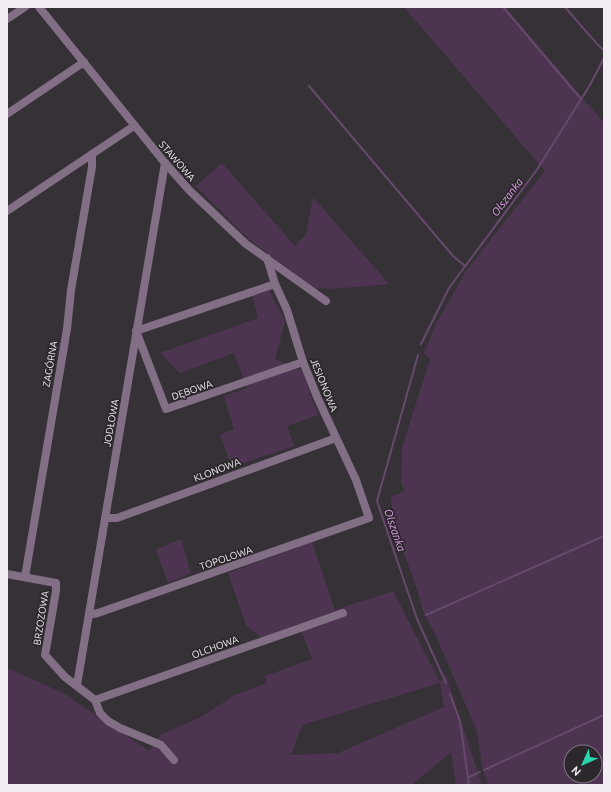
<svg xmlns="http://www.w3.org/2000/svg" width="611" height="792" font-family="Ubuntu,sans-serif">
<rect width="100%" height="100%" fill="#363037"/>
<g fill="#4d3551" fill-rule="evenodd">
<path d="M404 7H505L604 123V785H488L482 766 477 731 436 636 423 611 417 589 394 526 391 497 405 491 401 483 402 447 430 360 424 353 437 322 466 271 545 171ZM571 752H595V776H571Z"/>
<path d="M222 163 295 246 306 234 313 197 389 284 333 289 313 288 250 240 196 186Z"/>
<path d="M269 290 285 322 275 359 302 371 318 415 287 426 294 446 232 467 220 435 234 429 224 396 247 388 234 353 180 373 160 353 258 318 252 295Z"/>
<path d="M181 539 191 573 168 583 156 550 157 549Z"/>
<path d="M312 542 335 610 393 591 440 682 446 676 482 785H456L451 752 412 785H7V668L63 693 149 751 162 734 201 717 235 695 267 683 265 676 312 659 299 624 262 638 246 625 228 573ZM440 683 444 707 338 753 291 755 302 725Z"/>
</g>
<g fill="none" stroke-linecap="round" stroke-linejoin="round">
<g stroke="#66496c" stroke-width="2">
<path d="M503 7 581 99"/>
<path d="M565 7C578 22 590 37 604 51"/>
<path d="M309 86 453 256 465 266"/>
<path d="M421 344 449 288 536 171 590 85 604 58"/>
<path d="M418 355 377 501 417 619 446 683"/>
<path d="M426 615 604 536"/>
<path d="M450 694 460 721 469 785"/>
<path d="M484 770 604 715"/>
<path d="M469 777 480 772"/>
</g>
<g stroke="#826e85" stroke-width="8">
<path d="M39 7 165 163 190 191 246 244 326 301"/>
<path d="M7 19 25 7"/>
<path d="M7 114 84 62"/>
<path d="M7 211 134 126"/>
<path d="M275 284 136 331 166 409 303 362"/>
<path d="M105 518H117C190 491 263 464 336 438"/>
<path d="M7 574 56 583V591L45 655 65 677 95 700 100 713 108 721 120 728 161 745 174 760"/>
<path d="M25 577 67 329 71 290 92 167V154"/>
<path d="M89 615 98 613 369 518 356 480 318 399 303 362 287 310 275 284 267 258"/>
<path d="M77 685 165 163"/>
<path d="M95 700 343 613"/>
</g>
</g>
<g text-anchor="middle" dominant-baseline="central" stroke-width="3.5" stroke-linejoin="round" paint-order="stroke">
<g font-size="10" fill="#f1edf2" stroke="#2c262d">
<text transform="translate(177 161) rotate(49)">STAWOWA</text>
<text transform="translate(50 364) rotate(-80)">ZAGÓRNA</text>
<text transform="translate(324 385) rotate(68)">JESIONOWA</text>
<text transform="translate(192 390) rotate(-19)">DĘBOWA</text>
<text transform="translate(111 423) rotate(-80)">JODŁOWA</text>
<text transform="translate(217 470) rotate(-21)">KLONOWA</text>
<text transform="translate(226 558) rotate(-19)">TOPOLOWA</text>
<text transform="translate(41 618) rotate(-81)">BRZOZOWA</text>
<text transform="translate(215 647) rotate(-20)">OLCHOWA</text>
</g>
<g font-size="11" font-style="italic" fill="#e4a4ee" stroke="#2c262d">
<text transform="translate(507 197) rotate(-53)">Olszanka</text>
<text transform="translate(395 530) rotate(71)">Olszanka</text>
</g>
</g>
<rect width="611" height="792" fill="none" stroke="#f1edf2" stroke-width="16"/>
<g transform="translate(583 764) rotate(225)"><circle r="19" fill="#2c262d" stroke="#7b767c"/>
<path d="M0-3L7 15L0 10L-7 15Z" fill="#29d5ad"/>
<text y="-6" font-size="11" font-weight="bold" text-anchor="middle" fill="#f1edf2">N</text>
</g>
</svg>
